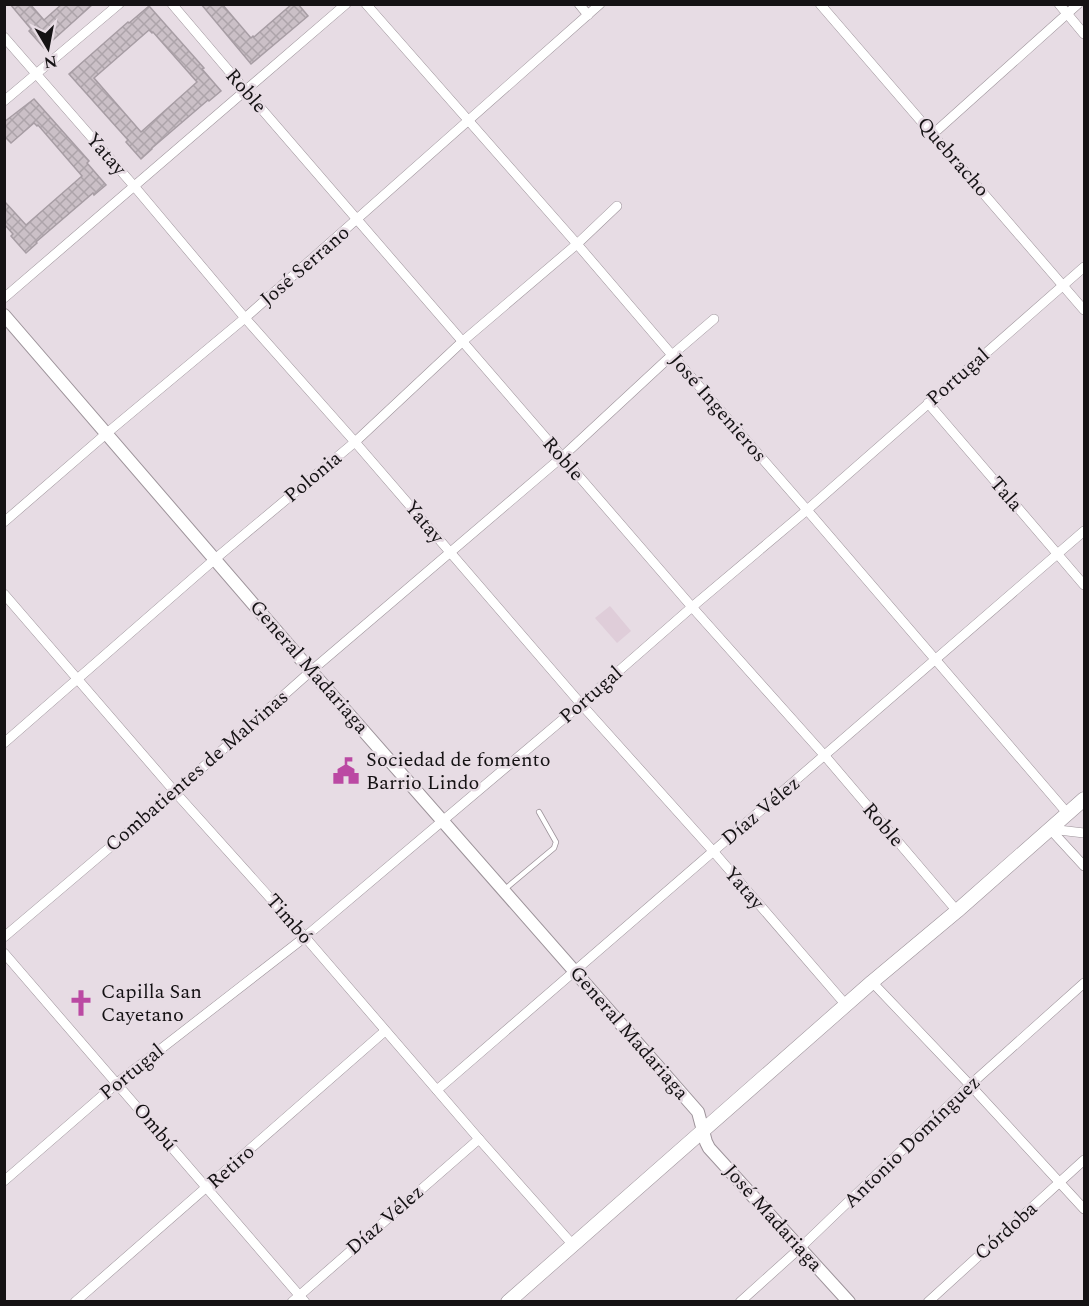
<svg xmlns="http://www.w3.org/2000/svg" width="1089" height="1306" font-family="Spectral,serif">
<defs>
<pattern id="building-cross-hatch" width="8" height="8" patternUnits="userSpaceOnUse" patternTransform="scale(1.5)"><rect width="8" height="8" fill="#cbc0c7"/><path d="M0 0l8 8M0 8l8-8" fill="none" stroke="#ada4aa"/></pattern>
</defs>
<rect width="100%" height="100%" fill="#e7dce4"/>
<path fill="#dfcdd9" d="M610 606 631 631 617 643 595 618Z"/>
<g fill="url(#building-cross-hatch)" stroke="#a79da4" stroke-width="1.5" fill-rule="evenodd">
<path d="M10 4H30L44 20 62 4H93L44 48 29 31 31 29Z"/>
<path d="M201 4H222L251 38 253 36 254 37 292 4H298L308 16 251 64Z"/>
<path d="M149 6 204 68 202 69 221 91 209 101 208 100 152 148V149L141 159 126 142 128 140 69 74 128 22 129 23ZM149 30 152 33 153 32 197 82 141 132 94 78Z"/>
<path d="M34 99 89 161 87 163 106 185 94 195 93 193 36 242 37 243 26 253 11 236 13 234 4 224V201L26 225 82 176 38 125 37 126 34 123 11 143 4 136V122Z"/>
</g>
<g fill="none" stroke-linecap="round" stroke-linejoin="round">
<defs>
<path id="service" d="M505 889 554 848 556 842 539 812"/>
<g id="minor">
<path d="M172 4 246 91 692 607 825 756 957 911"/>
<path d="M366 4 577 244 672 355 807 510 1068 814"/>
<path d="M579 4 588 15"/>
<path d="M820 4 1084 310"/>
<path d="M1059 4 1084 34"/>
<path d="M4 37 134 186 245 318 355 442 581 704 713 851 846 1005"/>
<path d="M4 101 119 4"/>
<path d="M933 134 1078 4"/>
<path d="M4 298 346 4"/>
<path d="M928 403 1084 585"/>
<path d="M4 522 107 433 245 318 600 4"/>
<path d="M4 594 175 792 305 937 479 1139 573 1245"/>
<path d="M4 743 215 559 355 442 463 341 577 244 617 206"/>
<path d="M1050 829 1084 866"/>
<path d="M1050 829 1084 833"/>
<path d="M4 937 175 792 311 671 562 457 672 355 714 319"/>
<path d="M4 953 305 1302"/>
<path d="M872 982 970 1085 1084 1209"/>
<path d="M437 1090 1084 531"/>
<path d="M4 1181 117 1083 305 937 581 704 692 607 807 510 1084 267"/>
<path d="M75 1302 385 1031"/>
<path d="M292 1302 479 1139"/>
<path d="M740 1302 800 1248 970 1085 1084 983"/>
<path d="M928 1302 1084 1160"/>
</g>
<path id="tertiary" d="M4 315 311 671 698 1112 706 1142 709 1148 849 1302"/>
<path id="secondary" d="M508 1302 872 982 957 911 1084 799"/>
</defs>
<use href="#service" stroke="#9d939a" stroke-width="6"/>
<use href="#minor" stroke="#9d939a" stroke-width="10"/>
<use href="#tertiary" stroke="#9d939a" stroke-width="14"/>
<use href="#secondary" stroke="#9d939a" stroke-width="15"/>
<use href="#service" stroke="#fff" stroke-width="4.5"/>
<use href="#minor" stroke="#fff" stroke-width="9"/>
<use href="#tertiary" stroke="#fff" stroke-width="12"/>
<use href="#secondary" stroke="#fff" stroke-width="14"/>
</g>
<defs>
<symbol id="civic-bare" viewBox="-9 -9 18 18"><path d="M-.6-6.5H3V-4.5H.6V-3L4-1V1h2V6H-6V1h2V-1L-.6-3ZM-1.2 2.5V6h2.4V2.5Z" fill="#bb49a3" stroke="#e7dce4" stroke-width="2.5" paint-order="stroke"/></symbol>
<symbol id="church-bare" viewBox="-9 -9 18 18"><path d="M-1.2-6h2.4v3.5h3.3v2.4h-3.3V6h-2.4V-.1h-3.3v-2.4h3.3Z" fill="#bb49a3" stroke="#e7dce4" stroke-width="2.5" paint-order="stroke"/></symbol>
</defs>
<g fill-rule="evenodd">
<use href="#civic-bare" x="327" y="752" width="38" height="38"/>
<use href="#church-bare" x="62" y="984" width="38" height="38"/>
</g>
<g text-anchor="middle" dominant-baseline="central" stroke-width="5" stroke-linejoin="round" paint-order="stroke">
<g font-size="20" fill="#151214" stroke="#e7dce4">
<text transform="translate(246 91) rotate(49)">Roble</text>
<text transform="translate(106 154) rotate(49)">Yatay</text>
<text transform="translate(953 157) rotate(49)">Quebracho</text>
<text transform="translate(305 266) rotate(-41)">José Serrano</text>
<text transform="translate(958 377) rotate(-41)">Portugal</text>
<text transform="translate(718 408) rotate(49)">José Ingenieros</text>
<text transform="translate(563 459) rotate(49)">Roble</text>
<text transform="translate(313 477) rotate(-40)">Polonia</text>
<text transform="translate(1006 494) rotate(49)">Tala</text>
<text transform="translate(424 522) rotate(50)">Yatay</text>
<text transform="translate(309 667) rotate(49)">General Madariaga</text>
<text transform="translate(591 695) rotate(-41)">Portugal</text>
<text transform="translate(197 771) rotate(-41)">Combatientes de Malvinas</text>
<text transform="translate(761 811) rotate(-40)">Díaz Vélez</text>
<text transform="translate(883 825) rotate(49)">Roble</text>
<text transform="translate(744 888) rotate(49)">Yatay</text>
<text transform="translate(289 919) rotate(49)">Timbó</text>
<text transform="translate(629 1033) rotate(49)">General Madariaga</text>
<text transform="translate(132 1072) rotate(-39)">Portugal</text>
<text transform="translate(155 1127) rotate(50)">Ombú</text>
<text transform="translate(912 1142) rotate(-44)">Antonio Domínguez</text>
<text transform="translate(231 1167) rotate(-41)">Retiro</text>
<text transform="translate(773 1218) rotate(48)">José Madariaga</text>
<text transform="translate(385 1220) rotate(-41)">Díaz Vélez</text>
<text transform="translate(1006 1231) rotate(-42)">Córdoba</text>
</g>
<g font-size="20" fill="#151214" stroke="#e7dce4" text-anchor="start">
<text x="366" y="760">Sociedad de fomento<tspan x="366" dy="23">Barrio Lindo</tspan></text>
<text x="101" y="992">Capilla San<tspan x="101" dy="23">Cayetano</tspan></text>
</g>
</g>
<rect width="1089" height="1306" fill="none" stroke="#151214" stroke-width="12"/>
<g transform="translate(48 48) rotate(170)" stroke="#e7dce4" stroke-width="4.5" paint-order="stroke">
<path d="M0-4.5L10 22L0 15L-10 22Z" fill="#151214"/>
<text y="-9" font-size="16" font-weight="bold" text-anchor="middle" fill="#151214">N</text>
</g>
</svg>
